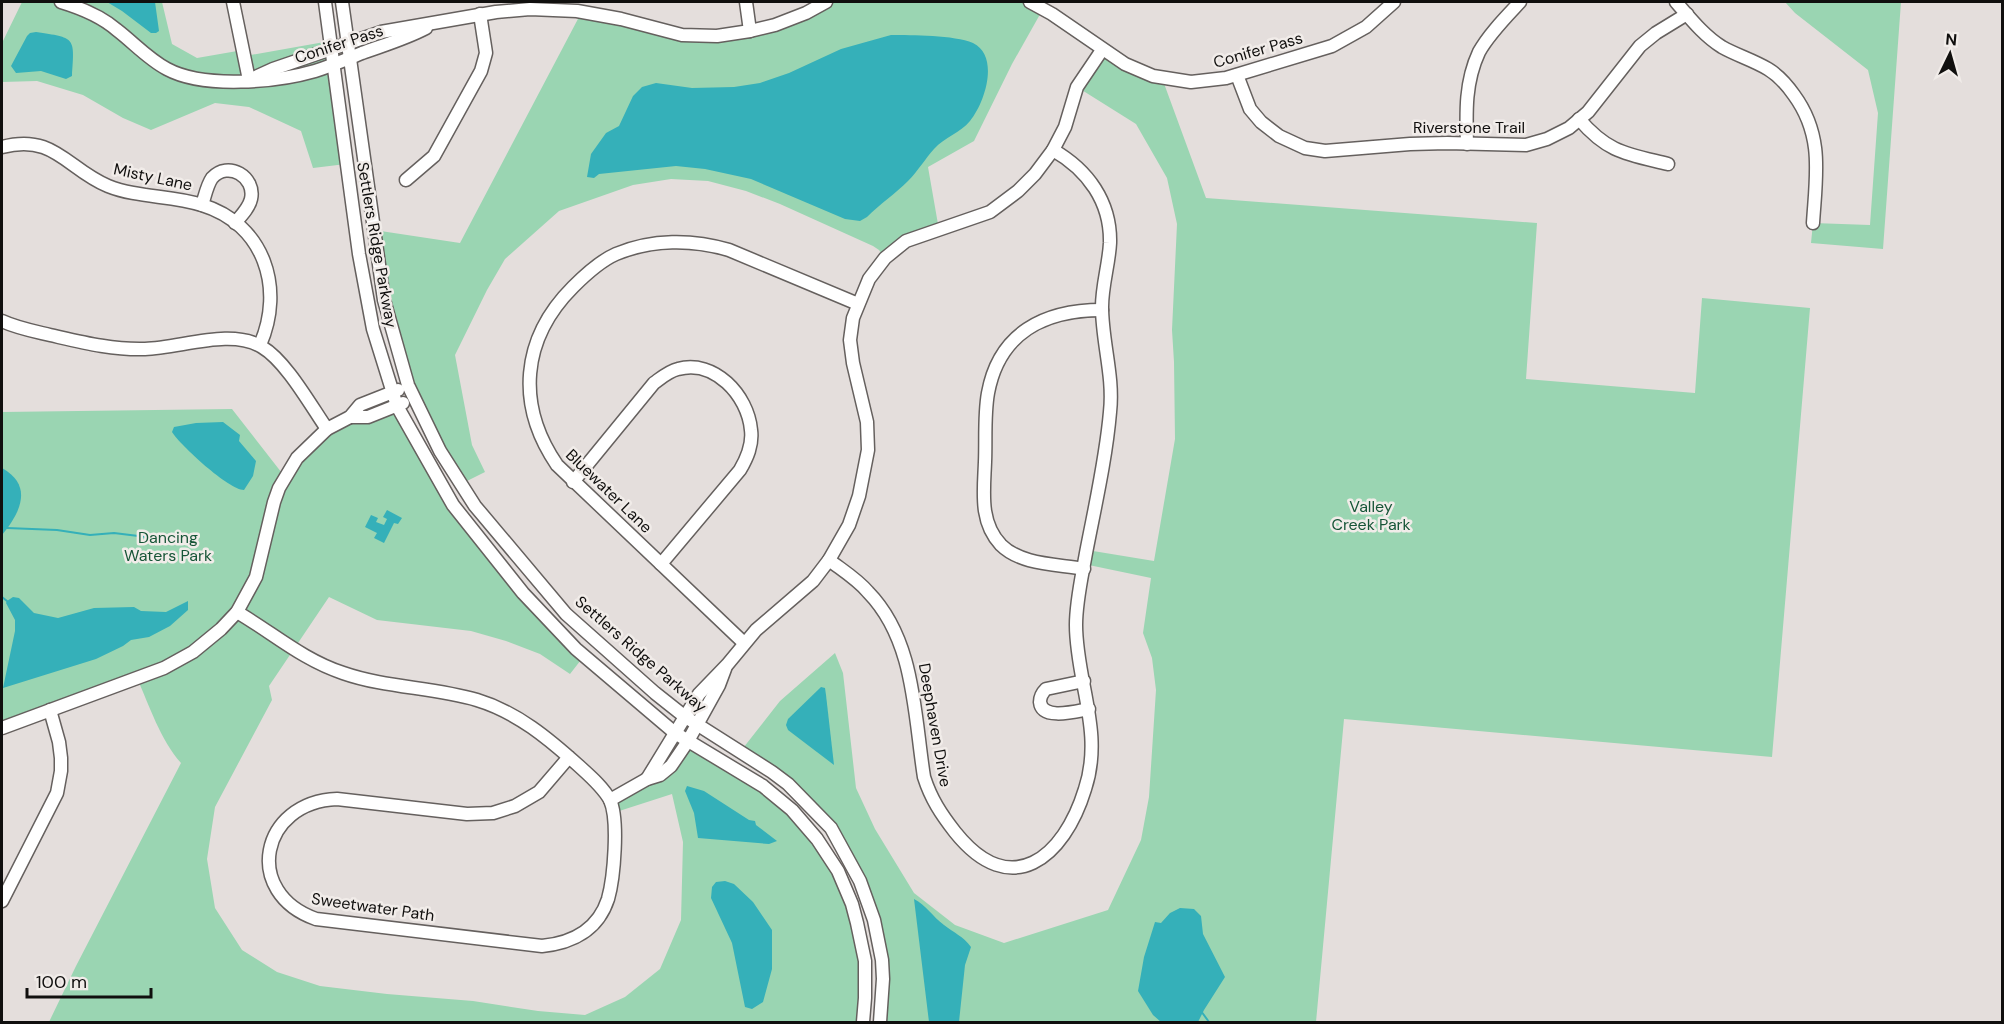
<svg xmlns="http://www.w3.org/2000/svg" width="2004" height="1024" font-family="'DM Sans',sans-serif">
<rect width="100%" height="100%" fill="#e4dedc"/>
<g fill="#9ad5b2">
<path d="M22 2H162L172 44 197 58 243 50 245 56 330 41 346 164 313 168 301 131 249 107 215 103 151 130 123 118 83 95 37 81 2 82V43Z"/>
<path d="M826 2H1029L1043 9 1012 64 974 141 928 167 939 230 885 258 879 250 873 246 780 204 746 191 708 181 671 179 633 185 559 211 505 259 487 290 455 355 472 445 485 472 461 484 408 385 374 230 460 243 579 17 643 26 739 34Z"/>
<path d="M1785 2H1901L1883 249 1811 243 1813 223 1870 225 1878 113 1868 70 1795 13Z"/>
<path d="M1102 50 1162 78 1206 198 1537 223 1526 379 1695 393 1702 298 1810 308 1772 757 1344 719 1316 1022H879L882 998 868 900 816 811 740 752 780 701 835 653 843 673 856 788 875 829 914 893 955 925 1004 943 1108 910 1141 840 1149 797 1156 690 1152 658 1143 633 1151 578 1084 564 1087 550 1154 561 1175 439 1174 362 1172 330 1177 224 1167 178 1136 124 1077 87Z"/>
<path d="M397 406 453 505 584 656 570 674 540 654 506 641 471 631 377 620 329 597 269 686 272 700 215 807 207 859 215 908 242 950 277 972 320 986 387 994 473 1001 538 1011 585 1015 625 997 660 969 681 920 683 842 672 794 613 813 610 800 660 775 688 741 741 771 817 839 857 923 863 1022H49L76 966 181 763C160 739 150 707 137 678L2 728V412L232 409 285 477 328 429Z"/>
</g>
<g fill="#35b0b9">
<path d="M107 2H155L159 31 156 33H151L122 11Z"/>
<path d="M36 32C75 38 75 36 72 76L66 79 41 71 16 73 11 66 27 36 30 33Z"/>
<path d="M891 35C912 35 954 35 973 43 1000 56 985 103 970 121 960 133 945 137 934 149 925 159 918 171 908 181 895 194 880 204 867 217L860 221 845 219 751 179 705 169 676 166 599 174 594 178 587 177 591 154 606 133 619 126 633 96 642 87 656 83 692 88 734 87 760 83 789 73 841 49Z"/>
<path d="M223 422 240 435 239 441 256 461 253 476 244 490C229 490 180 445 172 432L174 427 196 423Z"/>
<path d="M2 468C34 486 20 513 2 535Z"/>
<path d="M387 510 402 518 398 524 394 523 384 543 374 538 377 533 365 527 371 515 378 518 376 522 384 525 387 519 383 517Z"/>
<path d="M13 597 19 598 34 613 58 618 94 608 134 607 141 611 166 612 188 601V610L170 626 149 637 131 640 123 646 96 659 3 688 15 631V620L6 603 7 601Z"/>
<path d="M821 687 825 688 826 695 834 765 788 730 786 725 788 719Z"/>
<path d="M687 786 704 791 749 820 755 821 756 825 777 841 769 844 698 838 694 813 685 791Z"/>
<path d="M725 881 734 884 753 902 772 930V969L763 1002 752 1009 745 1007 732 943 711 898 712 887 716 882Z"/>
<path d="M914 899C926 905 933 917 944 925 954 933 963 936 971 947L965 965 959 1022H929Z"/>
<path d="M1180 908 1194 909 1201 916 1203 934 1225 977 1204 1010 1198 1022H1161L1153 1015 1138 991 1144 957 1155 922 1161 923 1170 913Z"/>
</g>
<g fill="none" stroke-linecap="round" stroke-linejoin="round">
<g stroke="#35b0b9" stroke-width="2">
<path d="M7 528 57 530 90 535 114 533 187 542"/>
<path d="M2 597 7 601"/>
<path d="M1201 1011 1209 1022"/>
</g>
<defs>
<g id="minor">
<path d="M61 2C81 8 101 16 117 30 134 43 148 59 167 69 204 89 277 82 315 71 331 66 347 59 362 53 384 45 405 39 426 28"/>
<path d="M233 2 249 80"/>
<path d="M325 2 359 254 373 329 397 406 453 505 523 593 576 649 675 733 763 786 792 810 817 839 838 871 852 904 857 923 865 961V998L863 1022"/>
<path d="M342 2 384 300 408 385 440 451 475 506 566 614 655 693 684 716 772 772 788 784 831 828 860 881 874 920 882 960 883 979 880 1022"/>
<path d="M746 2 750 31"/>
<path d="M1030 2 1052 14 1125 64 1153 76 1191 82 1226 78 1332 46 1366 27 1394 2"/>
<path d="M1676 2C1690 18 1704 36 1722 47 1736 55 1753 60 1768 69 1778 75 1787 85 1794 95 1824 136 1816 176 1813 223"/>
<path d="M1237 75 1250 109 1261 122 1279 136 1305 148 1325 151 1410 144 1447 143 1526 145 1547 139 1569 128 1588 112 1640 46 1656 33 1687 14"/>
<path d="M249 80 273 69 381 32 496 12 530 9 577 11 621 19 682 35 717 36 750 31 775 25 806 13 826 2"/>
<path d="M1579 119C1608 153 1627 154 1668 164"/>
<path d="M1467 144C1466 112 1465 82 1479 52 1489 34 1506 17 1520 2"/>
<path d="M2 147C54 133 67 169 108 186 138 198 171 195 202 205 264 224 285 288 260 345"/>
<path d="M406 180 434 156 481 71 486 53 480 14"/>
<path d="M202 205C205 196 207 185 212 178 228 160 256 177 251 199 249 208 241 216 235 223"/>
<path d="M2 321C17 328 33 331 50 335 81 342 112 350 145 349 181 348 231 328 262 347 286 361 311 406 327 429"/>
<path d="M350 417H368L403 403"/>
<path d="M573 482 654 383C661 378 669 371 678 369 714 359 748 395 751 430 753 445 747 458 740 470L661 564"/>
<path d="M829 560C842 570 857 579 868 592 915 640 914 714 924 777 931 799 941 814 955 832 1011 902 1064 858 1085 789 1104 732 1076 681 1076 625 1076 601 1082 576 1086 553 1095 506 1106 459 1110 412 1114 376 1102 342 1102 307 1102 285 1109 264 1110 243 1111 202 1088 170 1053 150"/>
<path d="M1084 569C1057 564 1021 565 1001 545 979 522 984 491 985 462 986 440 984 415 988 393 999 333 1044 310 1102 310"/>
<path d="M237 612C273 633 303 660 343 673 386 688 433 687 477 700 517 712 549 739 579 766 590 776 603 787 610 800 619 820 614 878 608 899 598 930 572 943 542 946L316 919C242 893 260 802 337 799L467 814 493 813 515 806 539 792 569 757"/>
<path d="M744 643 557 465C516 405 521 339 573 287 586 274 600 261 616 254 652 239 692 239 729 250L858 304"/>
<path d="M1084 681 1046 689C1042 693 1040 697 1040 702 1042 721 1077 711 1089 709"/>
<path d="M2 728 164 668 193 652 221 629 237 612 256 577 274 502 279 488 297 458 327 429 350 417 360 405 398 390"/>
<path d="M647 779 699 694 727 665 756 630 813 581 829 560 849 525 859 496 868 450 867 422 853 363 850 340 853 318 869 279 885 258 906 241 990 212 1018 191 1035 174 1053 150 1065 127 1077 87 1102 50"/>
<path d="M610 800 647 779 660 775 671 766 688 741 719 685 725 669"/>
<path d="M2 901 57 793 61 771V758L59 742 50 710"/>
</g>
</defs>
<use href="#minor" stroke="#65605e" stroke-width="15"/>
<use href="#minor" stroke="#fff" stroke-width="12"/>
</g>
<g text-anchor="middle" dominant-baseline="central" stroke-width="5" stroke-linejoin="round" paint-order="stroke">
<g font-size="16" fill="#100f0e" stroke="#f1ece9">
<text transform="translate(339 44) rotate(-18)">Conifer Pass</text>
<text transform="translate(1258 50) rotate(-16)">Conifer Pass</text>
<text x="1469" y="127">Riverstone Trail</text>
<text transform="translate(153 177) rotate(12)">Misty Lane</text>
<text transform="translate(377 245) rotate(80)">Settlers Ridge Parkway</text>
<text transform="translate(609 491) rotate(44)">Bluewater Lane</text>
<text transform="translate(641 654) rotate(41)">Settlers Ridge Parkway</text>
<text transform="translate(935 725) rotate(80)">Deephaven Drive</text>
<text transform="translate(373 907) rotate(8)">Sweetwater Path</text>
</g>
<g font-size="16" fill="#165537" stroke="#f1ece9">
<text x="1371" y="506">Valley<tspan x="1371" dy="18">Creek Park</tspan></text>
<text x="168" y="537">Dancing<tspan x="168" dy="18">Waters Park</tspan></text>
</g>
</g>
<rect width="2004" height="1024" fill="none" stroke="#100f0e" stroke-width="6"/>
<g transform="translate(1950 54) rotate(5)" stroke="#f1ece9" stroke-width="4.5" paint-order="stroke">
<path d="M0-4.5L10 22L0 15L-10 22Z" fill="#100f0e"/>
<text y="-9" font-size="16" font-weight="bold" text-anchor="middle" fill="#100f0e">N</text>
</g>
<path d="M27 988v9h124v-9" fill="none" stroke="#100f0e" stroke-width="3"/>
<text x="36" y="988" font-size="18" fill="#100f0e" stroke="#f1ece9" stroke-width="4.5" paint-order="stroke">100 m</text>
</svg>
